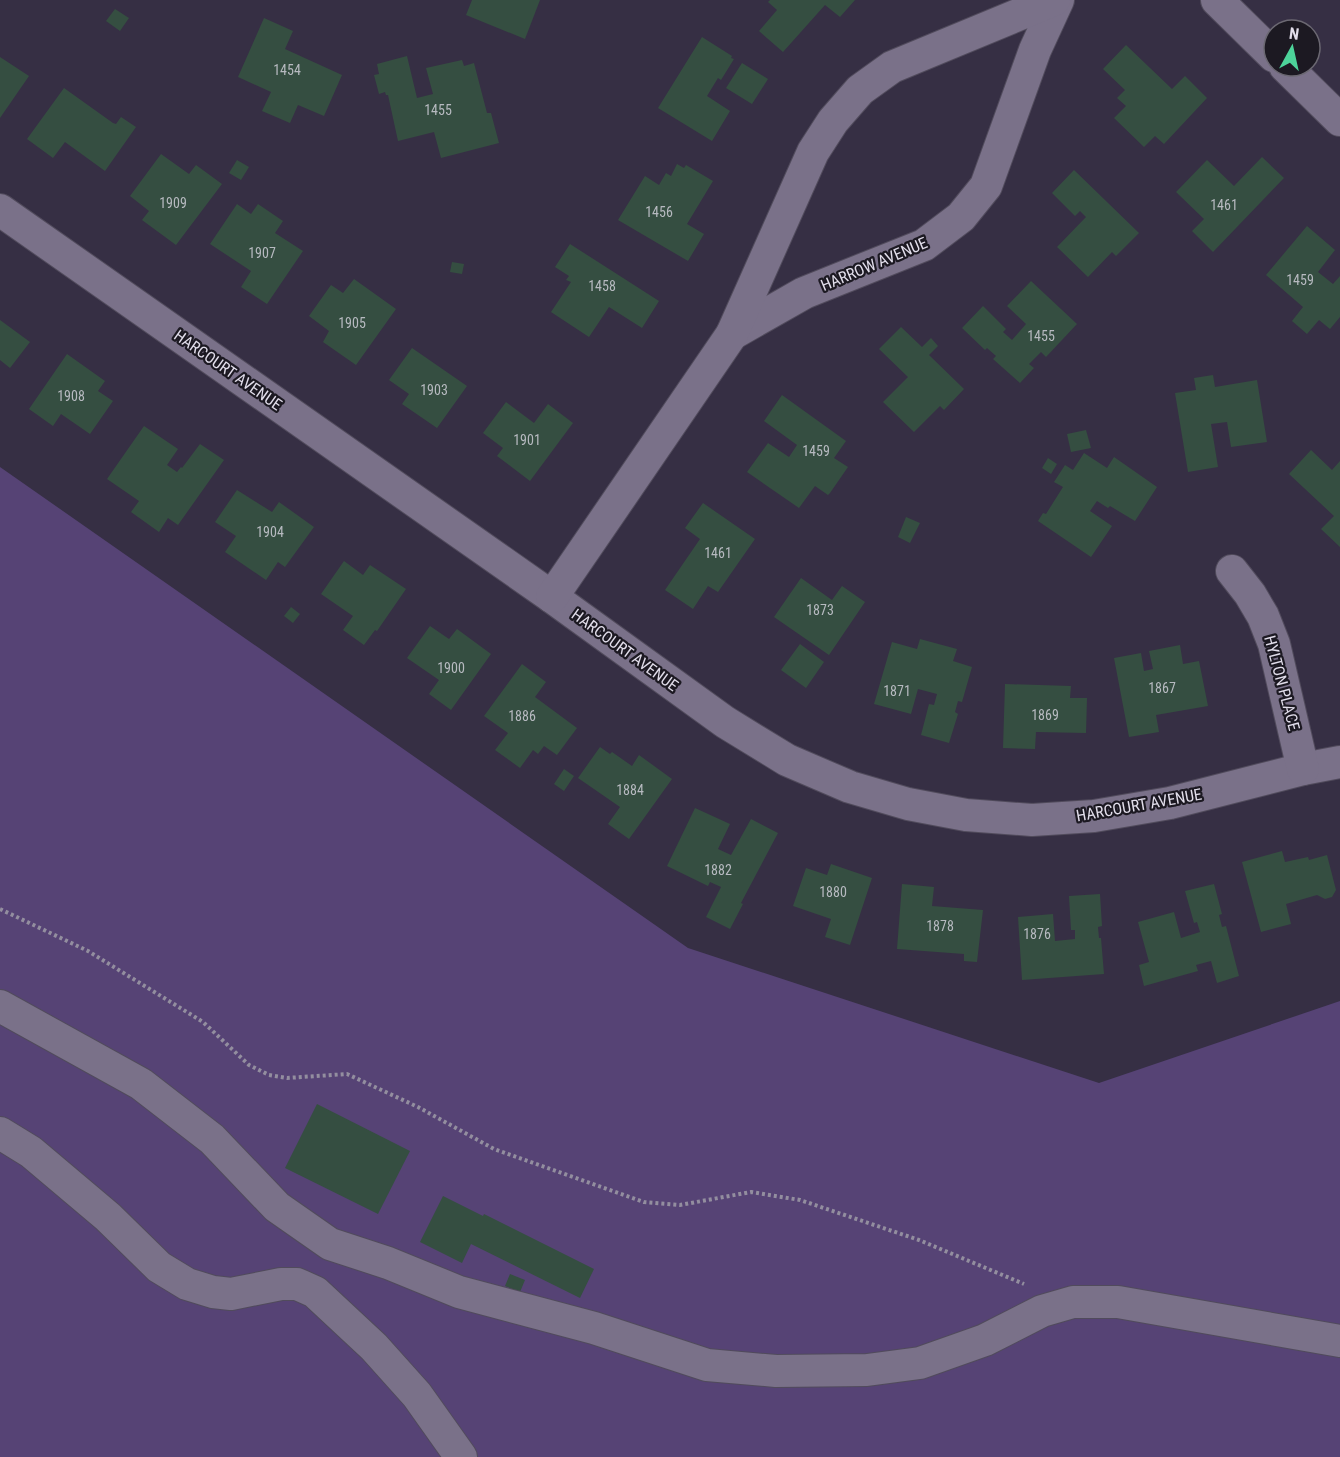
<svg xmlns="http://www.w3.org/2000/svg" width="1340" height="1457" font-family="'Roboto Condensed',sans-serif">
<rect width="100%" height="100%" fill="#362f44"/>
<path fill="#564375" d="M0 467 688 948 1099 1083 1340 1001V1457H0Z"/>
<g fill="#354e41">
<path d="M472 0H540L525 39 466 15Z"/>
<path d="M770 0H855L840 17 825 5 783 52 759 31 777 10 768 2Z"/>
<path d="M115 9 129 18 120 31 106 21Z"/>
<path d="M264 18 293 31 285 49 342 75 324 116 298 105 290 123 262 111 271 92 238 77Z"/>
<path d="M702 37 732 56 731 58 734 59 721 80 718 78 707 96 730 111 712 141 658 108Z"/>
<path d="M1126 45 1172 89 1185 76 1207 98 1164 144 1155 136 1144 147 1114 118 1126 106 1117 98 1125 90 1103 69Z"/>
<path d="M407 56 417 98 433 94 426 68 462 60 464 66 474 63 487 113H491L499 143 441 158 434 132 398 141 388 95H386L385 92 379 94 374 75 379 74 377 64Z"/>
<path d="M0 57 29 76 0 118Z"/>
<path d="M742 63 768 79 752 104 726 88Z"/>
<path d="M64 88 113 123 116 124 121 117 136 127 105 171 65 142 53 158 27 139Z"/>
<path d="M161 154 189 174 196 165 222 184 176 245 142 220 149 211 130 196Z"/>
<path d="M1262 157 1284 178 1213 252 1192 231 1204 219 1176 192 1207 160 1234 186Z"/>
<path d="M237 160 249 167 241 180 229 173Z"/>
<path d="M677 164 684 168 686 165 713 181 687 224 704 234 688 261 618 220 645 176 659 185 666 173 671 176Z"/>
<path d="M1074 170 1139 233 1116 256 1112 252 1088 277 1057 247 1086 217 1080 211 1075 216 1052 193Z"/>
<path d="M237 204 251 214 258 204 283 221 275 233 303 251 267 304 241 287 251 271 210 244Z"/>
<path d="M1307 226 1335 250 1318 272 1333 284 1340 276V317L1330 329 1319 320 1307 334 1292 321 1303 307 1266 275Z"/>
<path d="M570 244 659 301 642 328 609 307 589 337 551 312 571 282 566 280 569 276 555 267Z"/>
<path d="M452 262 464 264 462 274 450 272Z"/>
<path d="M354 279 396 309 356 365 323 342 329 331 309 316 331 285 343 293Z"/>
<path d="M1031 281 1077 324 1046 357 1041 352 1029 364 1034 368 1020 383 993 359 996 356 987 348 985 350 962 328 983 306 1006 329 1003 332 1012 340 1026 324 1007 306Z"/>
<path d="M0 320 30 342 10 368 0 360Z"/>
<path d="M901 327 922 347 931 338 938 346 929 355 964 389 944 410 940 406 914 432 883 402 908 377 879 349Z"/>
<path d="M412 348 467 386 437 428 402 404 409 394 389 380Z"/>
<path d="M67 354 105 381 98 391 113 401 90 434 61 414 53 426 29 409Z"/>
<path d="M1213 375 1215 387 1257 380 1267 442 1231 447 1227 422 1211 424 1218 467 1188 472 1175 393 1196 390 1194 378Z"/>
<path d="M782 395 846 441 834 458 848 467 830 493 828 495 815 486 799 508 747 472 768 443 789 457 797 445 764 421Z"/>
<path d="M506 402 534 423 548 404 573 423 530 481 497 456 503 448 483 433Z"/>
<path d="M144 426 178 449 167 465 177 472 181 467 182 468 200 444 224 460 178 525 168 518 159 532 131 512 139 501 107 479Z"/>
<path d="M1086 430 1091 448 1071 452 1067 434Z"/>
<path d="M1311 450 1332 470 1340 461V547L1321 529 1334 516 1289 474Z"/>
<path d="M1084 453 1107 468 1114 457 1157 487 1135 521 1110 506 1108 508 1097 501 1090 511 1112 526 1091 557 1038 521 1043 513 1046 514 1063 487 1054 482 1065 465 1073 470Z"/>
<path d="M1048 458 1057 464 1051 474 1042 468Z"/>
<path d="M237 490 272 512 279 502 314 527 285 567 278 562 266 580 225 552 236 536 215 522Z"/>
<path d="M703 503 755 539 718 592 708 586 693 609 665 590 700 539 685 528Z"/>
<path d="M906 517 920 523 910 543 898 537Z"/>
<path d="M344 561 363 575 370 565 406 589 377 631 375 630 364 645 343 630 353 616 321 594Z"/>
<path d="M801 578 832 600 842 586 865 602 829 655 774 617Z"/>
<path d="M291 607 300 614 293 623 284 616Z"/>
<path d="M430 626 449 639 457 629 491 654 451 710 429 694 439 680 407 658Z"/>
<path d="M920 639 957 649 953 661 972 667 962 702 958 701 955 712 958 714 949 743 921 735 929 704 934 705 937 694 918 689 911 714 874 704 892 642 917 649Z"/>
<path d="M800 644 824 662 806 688 781 670Z"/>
<path d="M1180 645 1183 664 1199 661 1208 706 1156 715 1159 732 1129 737 1114 658 1141 653 1144 671 1153 669 1149 651Z"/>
<path d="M522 664 546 682 535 697 577 728 557 755 544 746 538 754 533 750 520 768 495 750 508 733 484 716Z"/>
<path d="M1005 684 1071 686 1070 698H1087L1086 733 1036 732 1035 749 1003 748Z"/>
<path d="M600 747 610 754 612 752 632 766 639 755 672 779 629 839 608 824 620 807 578 778Z"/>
<path d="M564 769 574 776 564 791 554 784Z"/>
<path d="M695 808 730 824 718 849 731 855 751 819 778 833 741 903 743 904 730 929 706 917 721 887 710 882 708 886 667 866Z"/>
<path d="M1282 851 1285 862 1308 857 1309 860 1327 855 1336 890 1332 897 1325 899 1317 895 1286 904 1291 924 1261 932 1242 862Z"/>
<path d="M831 864 872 878 850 945 825 937 831 919 793 906 806 868 827 875Z"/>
<path d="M902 884 934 887 932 906 983 910 977 962 964 961V954L897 949Z"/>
<path d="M1214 884 1222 914 1219 915 1222 927 1226 926 1239 976 1217 983 1211 961 1196 965 1198 971 1144 986 1139 965 1149 962 1138 922 1174 912 1181 938 1200 932 1197 922 1194 923 1185 891Z"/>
<path d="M1100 894 1102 926 1098 927 1099 938H1101L1104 974 1022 980 1018 917 1053 914 1055 941 1075 939V930H1071L1069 896Z"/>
<path d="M317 1104 410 1151 378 1214 285 1168Z"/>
<path d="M443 1196 483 1216 484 1214 594 1269 580 1298 471 1244 462 1263 420 1242Z"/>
<path d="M510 1274 525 1280 520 1292 505 1286Z"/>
</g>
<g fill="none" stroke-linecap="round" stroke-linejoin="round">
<defs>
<g id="minor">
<path d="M1217 0 1274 56"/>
<path d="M1285 66 1340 120"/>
<path d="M0 210 552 597 725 722 787 760 850 787 908 804 966 815 1032 820 1094 816 1170 803 1303 769 1340 762"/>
<path d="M732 334 804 293 924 245 961 217 986 186 1035 50 1058 0"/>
<path d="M1232 571 1250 594 1263 616 1274 644 1303 769"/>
<path d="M552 597 732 334 813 152 833 121 860 90 892 67 1054 0"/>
<path d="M0 1006 141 1084 212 1139 277 1207 330 1244 388 1263 459 1292 594 1328 707 1365 776 1371 867 1370 920 1363 985 1340 1042 1311 1073 1302H1118L1340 1341"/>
<path d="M0 1133 31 1152 108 1217 159 1267 187 1284 213 1292 231 1294 281 1284H297L315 1292 374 1347 417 1395 461 1457"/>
</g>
</defs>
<use href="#minor" stroke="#514b5c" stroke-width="34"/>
<path stroke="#938e9f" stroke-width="4" stroke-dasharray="3 3" stroke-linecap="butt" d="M0 909 88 951 203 1022 249 1065 269 1075 287 1078 347 1074 418 1107 494 1149 644 1202 680 1205 751 1192 800 1200 919 1240 1024 1284"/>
<use href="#minor" stroke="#7a7189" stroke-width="32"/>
</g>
<g text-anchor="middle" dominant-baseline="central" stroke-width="4.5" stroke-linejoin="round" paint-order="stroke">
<g font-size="14" fill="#b7bac0">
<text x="287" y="70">1454</text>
<text x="438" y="110">1455</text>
<text x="173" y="203">1909</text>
<text x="1224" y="205">1461</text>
<text x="659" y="212">1456</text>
<text x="262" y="253">1907</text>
<text x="1300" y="280">1459</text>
<text x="602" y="286">1458</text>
<text x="352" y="323">1905</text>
<text x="1041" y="336">1455</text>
<text x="434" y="390">1903</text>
<text x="71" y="396">1908</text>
<text x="527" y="440">1901</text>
<text x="816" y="451">1459</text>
<text x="270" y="532">1904</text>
<text x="718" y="553">1461</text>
<text x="820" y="610">1873</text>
<text x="451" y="668">1900</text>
<text x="1162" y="688">1867</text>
<text x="897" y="691">1871</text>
<text x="1045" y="715">1869</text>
<text x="522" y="716">1886</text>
<text x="630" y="790">1884</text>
<text x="718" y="870">1882</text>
<text x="833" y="892">1880</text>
<text x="940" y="926">1878</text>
<text x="1037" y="934">1876</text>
</g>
<g font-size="16" fill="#e2deeb" stroke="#1c1922">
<text transform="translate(874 264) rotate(-23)">HARROW AVENUE</text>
<text transform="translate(228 370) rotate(35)">HARCOURT AVENUE</text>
<text transform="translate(625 650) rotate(36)">HARCOURT AVENUE</text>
<text transform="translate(1282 683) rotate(75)">HYLTON PLACE</text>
<text transform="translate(1139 805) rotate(-10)">HARCOURT AVENUE</text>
</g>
</g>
<g transform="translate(1292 48) rotate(8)"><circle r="28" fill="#1c1922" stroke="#6b6872" stroke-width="1.5"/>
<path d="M0-4.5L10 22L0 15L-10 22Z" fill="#4dd39a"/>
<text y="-9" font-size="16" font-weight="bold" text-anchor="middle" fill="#e2deeb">N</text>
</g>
</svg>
